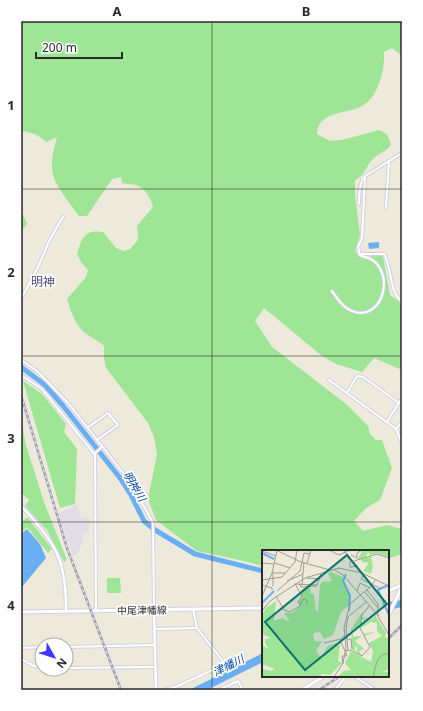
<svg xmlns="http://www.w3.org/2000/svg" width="423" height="711" font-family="'Noto Sans','Noto Sans JP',sans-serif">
<rect width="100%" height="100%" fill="#ede9db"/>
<path fill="#e1dce5" d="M77 505 81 518H89V533H84L79 552 73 556 58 513Z"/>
<g fill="#9ee695">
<path d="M21 21H402V56L392 48 384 52C385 73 377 103 355 109 340 114 318 113 317 134L330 141 342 140 379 130 387 134 391 144C388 151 379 153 374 158 366 165 365 176 355 180V195L360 235 355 251 359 257 383 256 390 295 402 304V370L374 358 362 372 336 364 322 356 264 308 255 321 272 347 346 404 368 426 370 434 376 440H382L392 468 380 500 366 508 354 521 363 531 387 525 402 529V554L388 559V551H263V566L244 561 197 551 156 520 148 499 157 454 154 437 148 423 106 368 104 359V346C99 341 94 339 88 335 76 328 71 312 67 299L86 277 88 270 81 262 77 254C82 239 83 229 103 232L116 248 124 251 130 249 138 240 137 226 153 207C151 199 146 189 138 186 134 183 127 185 122 183L121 177 112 179 87 216H79C72 206 55 186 53 174 50 162 54 148 57 137L46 142C39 135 31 132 21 131Z"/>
<path d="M21 210 27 224 24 228 21 229Z"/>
<path d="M23 381 42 394 66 424 64 432 77 449 75 504 60 508Z"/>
<path d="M21 415 25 442 44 502 67 560 64 562 47 530 25 506 29 500 21 493Z"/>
<path d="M26 518H28L52 549 48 553 27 527 21 533V523Z"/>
<path d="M107 578H120L121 593H107Z"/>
</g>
<g fill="#6aaff3">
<path d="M379 242V248L369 249 368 243Z"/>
<path d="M27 529 40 544 46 558 21 588V534Z"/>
<path d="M402 600V607L388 610V602Z"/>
<path d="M263 653V662L207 690H189Z"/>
</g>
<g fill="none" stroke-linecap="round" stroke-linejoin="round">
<path stroke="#6aaff3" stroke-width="5" d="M21 367 45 385 64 407 120 478 131 495 144 521 155 530 195 554 263 571"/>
<defs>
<g id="minor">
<path d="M359 204C359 196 359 182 365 176"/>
<path d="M386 208 389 161"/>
<path d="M359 254H384C392 266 389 294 402 301"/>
<path d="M332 291C336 297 341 305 348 309 379 326 396 280 374 261 370 258 364 257 360 255L358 247 362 238 365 176 402 153"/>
<path d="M21 299 38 267 50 239 63 217"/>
<path d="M21 360 37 371 69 404 130 482 151 519 153 523 154 610"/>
<path d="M21 375 42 389 95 455 96 610"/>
<path d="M329 380 396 429"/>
<path d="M347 393 357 376 363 377 399 403"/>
<path d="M387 422 402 398"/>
<path d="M402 422 396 429 402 443"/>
<path d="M87 428 108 413 118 425 97 440"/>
<path d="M94 454 102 447"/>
<path d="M155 629 197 628"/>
<path d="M66 647 155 645"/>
<path d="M21 648 42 647"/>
<path d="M21 659 34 666 42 667"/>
<path d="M66 668 155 667"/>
<path d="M354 676 375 690"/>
<path d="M164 690 178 686 225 664 197 628 193 609"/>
<path d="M218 690 238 681 243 690"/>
<path d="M335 690 346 676"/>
</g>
<g id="tertiary">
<path d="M21 506C55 541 67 561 66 612"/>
<path d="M154 610 156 690"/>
</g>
<g id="secondary">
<path d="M388 591 402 585"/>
<path d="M21 612 263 608"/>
<path d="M388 616 402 587"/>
<path d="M302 690 324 676"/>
</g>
</defs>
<use href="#minor" stroke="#d1d1e4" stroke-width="4"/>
<use href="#tertiary" stroke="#d1d1e4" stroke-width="4.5"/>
<use href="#secondary" stroke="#d1d1e4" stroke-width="5"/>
<use href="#minor" stroke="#fff" stroke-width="2"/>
<use href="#tertiary" stroke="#fff" stroke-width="2.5"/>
<use href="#secondary" stroke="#fff" stroke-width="3"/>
<defs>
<g id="rail">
<path d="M21 395 67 548 121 690"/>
<path d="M388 639 402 625"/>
<path d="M319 690 340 676"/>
</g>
</defs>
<use href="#rail" stroke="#a09eb5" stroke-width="2.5"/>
<use href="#rail" stroke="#fff" stroke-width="1" stroke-dasharray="3" stroke-linecap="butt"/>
</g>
<path fill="none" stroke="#2a2a2a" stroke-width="1" stroke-opacity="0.55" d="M212 21V690M21 189H402M21 356H402M21 522H402"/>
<g text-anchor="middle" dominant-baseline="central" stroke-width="3.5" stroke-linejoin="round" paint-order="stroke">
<g font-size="10" fill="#2a2a2a" stroke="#fff">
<text transform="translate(142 610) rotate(-1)">中尾津幡線</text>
</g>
<g font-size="11" font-style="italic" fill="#0848a0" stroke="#fff">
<text transform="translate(135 486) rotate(59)">明神川</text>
<text transform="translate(228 665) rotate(-27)">津幡川</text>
</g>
<g font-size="12" fill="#4b497d" stroke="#fff">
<text x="43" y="281">明神</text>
</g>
</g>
<g transform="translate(262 550)">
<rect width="127" height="127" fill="#ede9db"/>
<path d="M101 0H127V7L115 3 108 5 106 2 104 7 95 10ZM109 7 111 17 109 24 101 21 107 13 100 12 99 9ZM68 22 83 28 81 31 88 46V54L79 62 71 85 62 89 58 82 52 83 51 87 53 91H60L54 101 59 108 66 96 74 93 78 95 76 111 80 113 68 125 60 124 58 127H0V119L9 121 13 119 0 114V95L7 99 3 93V89L9 88 0 84V65L4 58 14 51 12 71 20 68 28 72 22 63H30L39 56 36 52 40 48 39 40 42 38H48L49 44H52L54 61H56L58 35 60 32 70 31 66 24ZM101 61 97 76 91 79V87L100 86 93 91 102 99 97 101 100 106 94 102 96 98 93 96V101L90 99 89 79ZM102 63 101 68 110 69 113 65 124 83 123 87 127 88V119L121 122H127V127H76L81 121 89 120 83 113 89 101 109 112 111 101 107 93 120 86 115 81 103 86 106 92 99 80 102 84 115 81V73L109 72 99 78 100 70V73H104L107 70 100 69Z" fill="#9ee695"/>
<path fill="none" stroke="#6aaff3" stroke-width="2" d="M0 3 12 9M84 24 81 31 88 46 87 61M115 40 127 35M116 40 127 65M0 53 12 41"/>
<path fill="none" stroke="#9f9d94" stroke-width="1" d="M14 0 39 12 68 20M67 0 77 5 88 0M81 0 100 23M0 1 14 6M89 5 95 8V3L100 0M88 11V17L96 16M92 11 115 4 127 8M0 13 12 14M13 13 28 18M45 13 49 0M73 20 81 25 114 63 127 85M10 23H23M11 23V36M102 24 99 29 120 39M45 28 58 29M0 30 20 27 33 12 35 0M25 31 41 24M38 34 39 37 55 36M0 35 10 38V40M40 35 42 12M105 40 116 54V66M15 41 38 21 42 3 48 4M95 41 98 33 108 38M103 42 116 58M0 46 10 23 15 0M14 46 22 60 28 62 38 56 41 49 45 50V55M38 55 36 52 40 46 33 34 55 35 59 23M0 61 8 51 43 28 77 18 100 23 127 36M84 89H89L90 99M78 90 83 101M62 93 79 89 82 86M86 100 84 79 86 67 104 52M82 107 84 101 89 100 100 106 108 97 98 78 100 65 107 56M81 114 80 106H85L84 103M72 127 81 113 84 98 82 78 88 54 108 37 114 29M111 127 115 111 120 105 127 103"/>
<path fill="#0f766e" fill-opacity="0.15" stroke="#0f766e" stroke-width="2" d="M85 5 125 54 43 120 3 72Z"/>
<rect width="127" height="127" fill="none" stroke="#2a2a2a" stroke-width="2"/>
</g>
<rect width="423" height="711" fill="none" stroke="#ffffff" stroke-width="44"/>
<g transform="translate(54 657) rotate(129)"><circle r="19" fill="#ffffff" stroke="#aaaaaa"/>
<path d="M0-3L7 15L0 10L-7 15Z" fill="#3f36ff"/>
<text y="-6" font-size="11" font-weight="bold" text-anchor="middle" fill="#2a2a2a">N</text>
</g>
<path d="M36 52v6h86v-6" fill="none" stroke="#2a2a2a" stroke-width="2"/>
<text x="42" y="52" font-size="12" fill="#2a2a2a" stroke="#ffffff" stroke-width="3" paint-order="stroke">200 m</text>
<rect x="22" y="22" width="379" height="667" fill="none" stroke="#2a2a2a" stroke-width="1.5"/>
<g font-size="13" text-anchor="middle" font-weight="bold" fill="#2a2a2a">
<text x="117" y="16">A</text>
<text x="306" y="16">B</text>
<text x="11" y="110">1</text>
<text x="11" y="277">2</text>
<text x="11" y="443">3</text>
<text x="11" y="610">4</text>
</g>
</svg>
